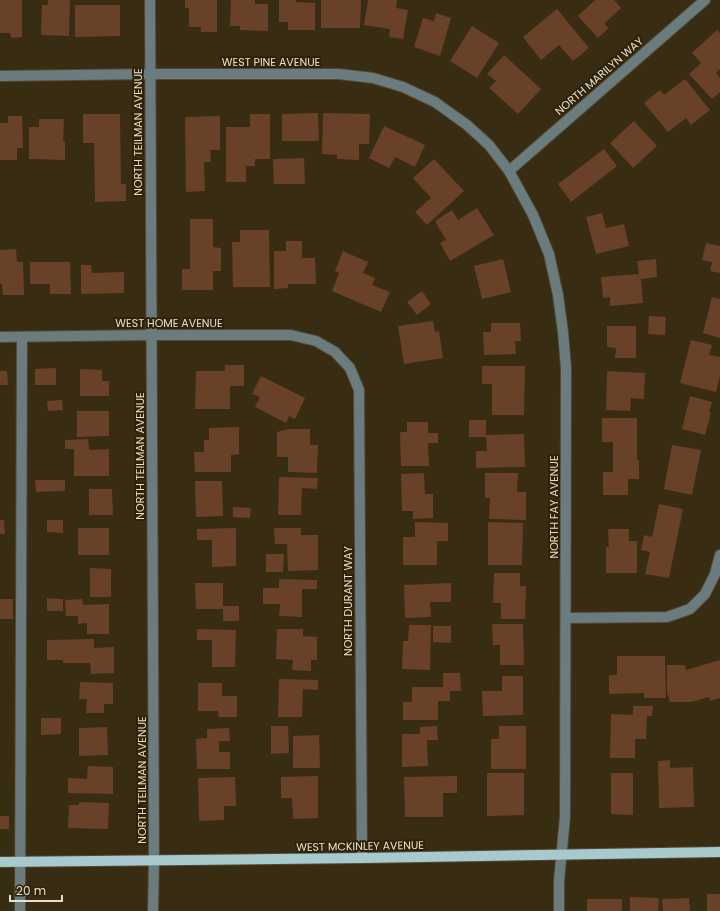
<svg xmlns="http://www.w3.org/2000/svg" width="720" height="911" font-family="Poppins,sans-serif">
<rect width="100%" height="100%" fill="#382c12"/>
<g fill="#684128">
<path d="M0 0H22V37L11 38 10 33H0Z"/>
<path d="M48 0H70L69 36 41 35 42 5H48Z"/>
<path d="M185 0H217V32H201V27H189V8H185Z"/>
<path d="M231 0H255V4H268V31L240 30V26H230Z"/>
<path d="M279 0H296V2L315 3V30H288V22H279Z"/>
<path d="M321 0H361L360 28H321Z"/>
<path d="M368 0H397L396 8 408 10 403 39 389 37 390 29 364 25Z"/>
<path d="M595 0H614L621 8 604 24 609 28 598 38 578 16Z"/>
<path d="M75 5H120V36L75 37Z"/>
<path d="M557 9 589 48 573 61 559 45 541 60 523 37Z"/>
<path d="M436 13 451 18 440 56 414 47 423 18 434 21Z"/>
<path d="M472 26 499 43 477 78 450 61Z"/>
<path d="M717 30 720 33V69L716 73 720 78V92L712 99 689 74 701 63 692 53Z"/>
<path d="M504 55 541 89 518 114 489 88 496 81 487 74Z"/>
<path d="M685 79 710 110 691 125 686 118 668 132 644 103 660 90 664 95Z"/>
<path d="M318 113 319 141H282V114Z"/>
<path d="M323 113 370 114 369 144H359V160L337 159V155L322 154Z"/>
<path d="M83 114H120L121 184H126V201L95 202 94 143H83Z"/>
<path d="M250 114H270V159H255V166H246V182H226V127H250Z"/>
<path d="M8 116H22L23 148H17V160H0V123H8Z"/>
<path d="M220 116V150H210L211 162H204L205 191 186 192 185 117Z"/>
<path d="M39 119H64L63 141H65V160L29 159V127H39Z"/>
<path d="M634 121 657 146 633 168 610 143Z"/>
<path d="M384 126 425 145 415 167 395 157 389 168 369 158Z"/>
<path d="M604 149 617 166 571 202 558 184Z"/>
<path d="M304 158 305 184H274L273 159Z"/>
<path d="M434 159 464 191 427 225 415 212 431 198 413 178Z"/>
<path d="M477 208 494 235 450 261 440 243 446 240 435 221 452 210 458 220Z"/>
<path d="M602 213 606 228 624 224 629 246 596 254 586 217Z"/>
<path d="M190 219H213V247L221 248V271H213V290H182V269H190Z"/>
<path d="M240 230H269L270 287H233L232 242H240Z"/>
<path d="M286 241H302V258H315L316 284H288V288L274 289V251H286Z"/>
<path d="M706 243 720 246V273L710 271 712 262 702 260Z"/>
<path d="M16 249 17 262H23L24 295H3L2 284H0V250Z"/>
<path d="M343 251 368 262 363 273 375 278 372 285 390 292 381 312 332 291 339 273 335 271Z"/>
<path d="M503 259 511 292 482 299 474 266Z"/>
<path d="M656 259 657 277 641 279 643 303 610 306V297L603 298 601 277 639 274 637 261Z"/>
<path d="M30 262H70L71 294H50V284H30Z"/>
<path d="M81 265H91L92 273 124 272V293L81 294Z"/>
<path d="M422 291 431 304 417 315 407 302Z"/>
<path d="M712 297 720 299V338L703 333Z"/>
<path d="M649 316 666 317 665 335 648 334Z"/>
<path d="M433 321 435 332 439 331 443 358 404 364 398 326Z"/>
<path d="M491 323H520L521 341H515L516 354 484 355 483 332H491Z"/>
<path d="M607 326H636V358H615L616 348 607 347Z"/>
<path d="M691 340 712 345 709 355 720 357V376L716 392 680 383Z"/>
<path d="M225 365H244V386H230V409H195L196 371H225Z"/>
<path d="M482 366H525L524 415H492V384H482Z"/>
<path d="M56 368V385H35V369Z"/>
<path d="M80 369 102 370V381H109V396H80Z"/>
<path d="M0 371H7L8 385H0Z"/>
<path d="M607 371 645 373 644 399 631 398 630 411 606 410Z"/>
<path d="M261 376 305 398 295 419 289 416 286 423 255 407 260 397 252 394Z"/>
<path d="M690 396 712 402 709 412 711 413 705 435 682 429Z"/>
<path d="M62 400 63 410 48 411 47 401Z"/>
<path d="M77 411H109V436L77 437Z"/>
<path d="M602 418H637V460H639V479H628V495H603V472H613V442H602Z"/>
<path d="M469 420H486V435L524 434 525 467 476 468V451H487L486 437H469Z"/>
<path d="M407 422H428V433H438V443H428L429 466H401L400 432H407Z"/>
<path d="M239 427V454L231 455V472H195L194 452H204V440H209V428Z"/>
<path d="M289 429H310V445H318L317 473 288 472V457H277V432Z"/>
<path d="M88 439 89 450 109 449V476H74V449H65V440Z"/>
<path d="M672 445 701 450 692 495 664 489Z"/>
<path d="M424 473 425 494H433V518L413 519V511H402L401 474Z"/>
<path d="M485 473H518L517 492H526V520L489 519 490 498H485Z"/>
<path d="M279 477 318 478 317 489 302 488 301 515H278Z"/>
<path d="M35 480H65V491L36 492Z"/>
<path d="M195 481H222L223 516 196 517Z"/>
<path d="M89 489H112L113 515H89Z"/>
<path d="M659 504 683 509 669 578 645 574 650 552 641 550 644 535 652 537Z"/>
<path d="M233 507 251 508 250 518 233 517Z"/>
<path d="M0 520H4L5 534H0Z"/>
<path d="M47 520H63V533L47 532Z"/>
<path d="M415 522 448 523V541H437V565H403V537H415Z"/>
<path d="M488 522 523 523 522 565H488Z"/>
<rect x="78" y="528" width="31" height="27"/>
<path d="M236 528V566L212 567V540H197V529Z"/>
<path d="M274 528H301V535H318V570L288 571 287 544H275Z"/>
<path d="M608 529H629V541H637V573H606V547H609Z"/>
<path d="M266 554H284L283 572H266Z"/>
<path d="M90 568 111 569V597H90Z"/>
<path d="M494 573H520V586H526L525 619H501V603H493Z"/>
<path d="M279 579 317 580V589H302V617L279 616 280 604H263V588H279Z"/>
<path d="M195 583H223V606H239V621H223V609H196Z"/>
<path d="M451 583V602H430L431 617 405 618 404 585Z"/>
<path d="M47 598 63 599V611H47Z"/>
<rect x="0" y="599" width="13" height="20"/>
<path d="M82 599 83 605 109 604V634H87V623L78 624V616H66L65 600Z"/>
<path d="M492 624H523L524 665H500V645H493Z"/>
<path d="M409 625H431L430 670 402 669 403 641H408Z"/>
<path d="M433 626H451V643L433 642Z"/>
<path d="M197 629 236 630 235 667H212V640H197Z"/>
<path d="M277 629H303V636L317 637V660H311V671L292 670 293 660 276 659Z"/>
<path d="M94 639V648L114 647V673L91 674 90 663H63V660H47V640Z"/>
<path d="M617 656H665L666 698H644V693L609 694V675H617Z"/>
<path d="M720 660V698L710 701 709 697 691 702H670L667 692V665H685L686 670Z"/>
<path d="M443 673H460L461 691H450V701H438V720H403V702H412V687H443Z"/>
<path d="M502 676H523V715L483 716 482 691H502Z"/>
<path d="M279 679 318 680V690L303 689 302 717H278Z"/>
<path d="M80 682 113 683V704H104V713H86L87 699H79Z"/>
<path d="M198 683H222V696H237V717H219L218 711H198Z"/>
<path d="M633 706H653L652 716H647L646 739H635V758H610L611 714 633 715Z"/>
<path d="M41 718H61V734L41 735Z"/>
<path d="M271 726H288L289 753 271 754Z"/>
<path d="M437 726 438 740H427L428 766 402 767V734H420V727Z"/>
<path d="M499 726H526V769H491V739H499Z"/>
<path d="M107 727 108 755 79 756V728Z"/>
<path d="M229 728 230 741H219V752H230V769H197L196 739 207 738V729Z"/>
<path d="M319 735 320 768H293V736Z"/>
<path d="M670 760V768L693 767 694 807 659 808 658 761Z"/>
<path d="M88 766 113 767V794L68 793V778L87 779Z"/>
<path d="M487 773H524V815L487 816Z"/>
<path d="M611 773H633V815L611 814Z"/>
<path d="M318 776V818L293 819 292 798H281V777Z"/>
<path d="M457 776V793H443V817H405L404 777Z"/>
<path d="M235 777 236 806H224V820L199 821 198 778Z"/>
<path d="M79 802 109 803 108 829 68 828 69 805H79Z"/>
<rect x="0" y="816" width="9" height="13"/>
<rect x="707" y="894" width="13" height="17"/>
<path d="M630 897 659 898 658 911H630Z"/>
<path d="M689 898 690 911H663L662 899Z"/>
<rect x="587" y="899" width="35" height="12"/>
</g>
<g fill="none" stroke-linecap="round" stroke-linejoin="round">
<defs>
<g id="minor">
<path d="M150 0 154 860 153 911"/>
<path d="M0 76 150 74H339L373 78 403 87 435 102 467 125 489 145 509 171 533 215 549 254 558 295 563 332 566 368 565 817 559 881V911"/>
<path d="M509 171 705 0"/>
<path d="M0 337 151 335H291L316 341 335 352 350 368 359 390 362 858"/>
<path d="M566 618 667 617 690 609 705 594 715 574 720 555"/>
<path d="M20 911 22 337"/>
</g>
<path id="major" d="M0 862 362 858 720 852"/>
</defs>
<use href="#minor" stroke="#544930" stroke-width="12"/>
<use href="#major" stroke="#544930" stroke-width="12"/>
<use href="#minor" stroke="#6b7c7e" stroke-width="10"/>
<use href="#major" stroke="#a8cacf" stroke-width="10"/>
</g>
<g text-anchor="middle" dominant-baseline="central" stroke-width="4" stroke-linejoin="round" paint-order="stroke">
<g font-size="11" fill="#e7dfd0" stroke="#2e2208">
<text x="271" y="62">WEST PINE AVENUE</text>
<text transform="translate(599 76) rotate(-41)">NORTH MARILYN WAY</text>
<text transform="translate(138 132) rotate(-90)">NORTH TEILMAN AVENUE</text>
<text x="169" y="323">WEST HOME AVENUE</text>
<text transform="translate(140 456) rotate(-90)">NORTH TEILMAN AVENUE</text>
<text transform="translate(554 507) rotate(-90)">NORTH FAY AVENUE</text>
<text transform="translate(348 601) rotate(-90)">NORTH DURANT WAY</text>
<text transform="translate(142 780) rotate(-90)">NORTH TEILMAN AVENUE</text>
<text transform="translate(360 846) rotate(-1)">WEST MCKINLEY AVENUE</text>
</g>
</g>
<path d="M10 895v6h52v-6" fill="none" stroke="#e7dfd0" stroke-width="2"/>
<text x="16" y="895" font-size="12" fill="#e7dfd0" stroke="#2e2208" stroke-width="3" paint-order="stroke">20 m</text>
</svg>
